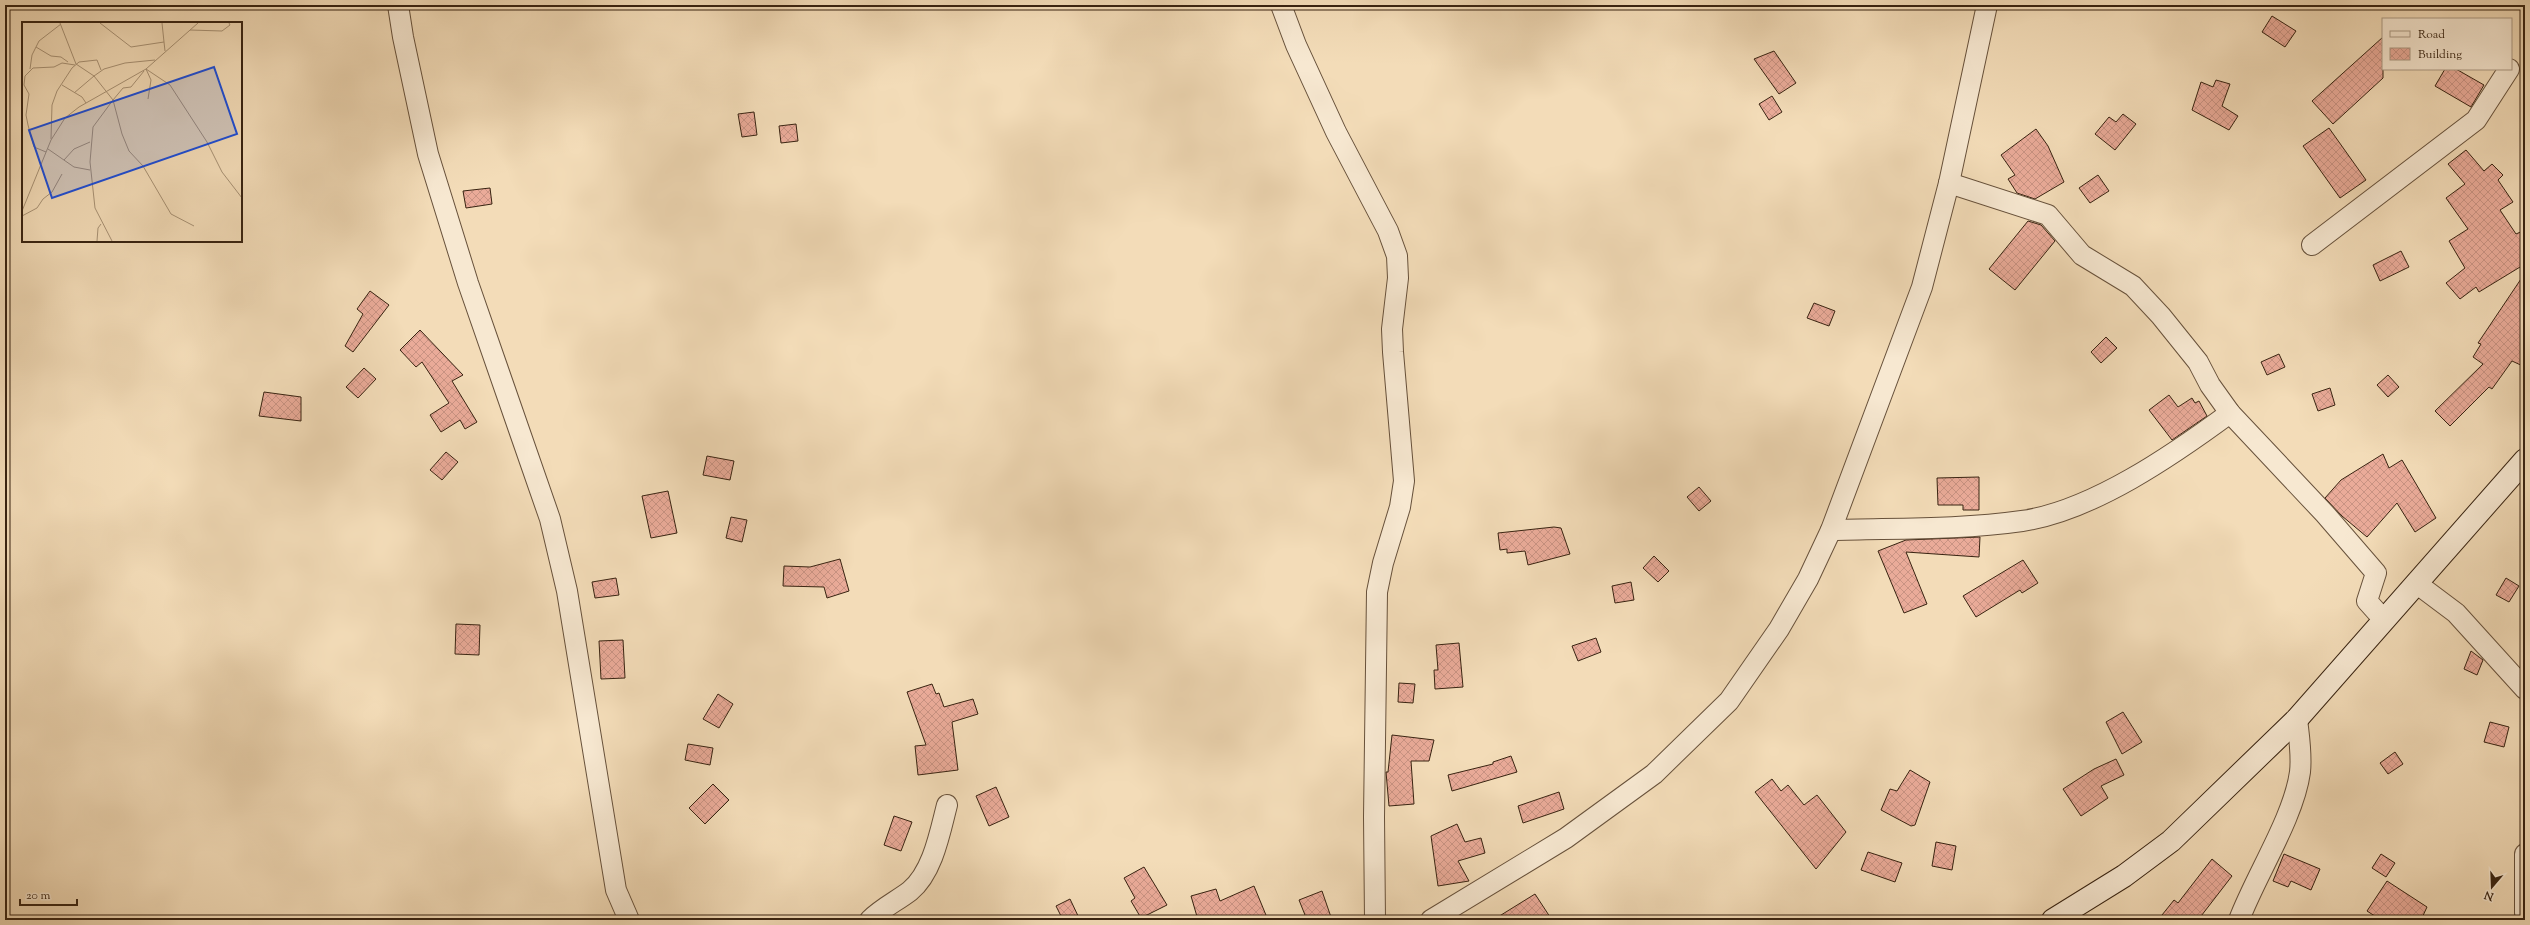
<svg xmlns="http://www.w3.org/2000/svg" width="2530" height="925" font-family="'Sorts Mill Goudy',serif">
<defs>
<pattern id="building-cross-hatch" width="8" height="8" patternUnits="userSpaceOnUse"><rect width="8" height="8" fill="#eaab99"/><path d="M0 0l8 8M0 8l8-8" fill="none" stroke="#c99383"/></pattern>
</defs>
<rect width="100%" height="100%" fill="#f3dcb8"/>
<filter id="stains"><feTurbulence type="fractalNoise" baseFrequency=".005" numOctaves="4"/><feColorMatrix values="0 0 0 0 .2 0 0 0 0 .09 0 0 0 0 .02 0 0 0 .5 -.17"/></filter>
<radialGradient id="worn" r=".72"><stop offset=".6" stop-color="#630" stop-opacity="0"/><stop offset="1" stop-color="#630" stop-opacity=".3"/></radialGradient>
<g fill="url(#building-cross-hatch)" stroke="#382311">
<path d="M2272 16 2296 31 2285 47 2262 32Z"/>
<path d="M2383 37V78L2333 124 2312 101Z"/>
<path d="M1774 51 1796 83 1779 94 1754 59Z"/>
<path d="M2445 69H2456L2484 85 2471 107 2435 86Z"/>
<path d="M2216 80 2230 84 2222 106 2238 116 2229 130 2192 110 2201 82 2213 87Z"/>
<path d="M1772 96 1782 112 1769 120 1759 104Z"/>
<path d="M754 112 757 135 742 137 738 114Z"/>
<path d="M2123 114 2136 124 2115 150 2095 134 2109 117 2116 122Z"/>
<path d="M796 124 798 141 781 143 779 126Z"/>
<path d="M2329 128 2366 180 2340 198 2303 146Z"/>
<path d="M2036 129 2048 146 2064 182 2035 199 2017 193 2008 179 2015 175 2001 155Z"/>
<path d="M2466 150 2484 171 2492 164 2503 175 2498 180 2513 202 2500 210 2516 234 2525 230V264L2479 292 2476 287 2460 299 2446 283 2465 268 2449 241 2468 229 2446 198 2465 184 2448 164Z"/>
<path d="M2098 175 2109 191 2090 203 2079 188Z"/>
<path d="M490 188 492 204 466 208 463 191Z"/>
<path d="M2028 221 2041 225 2055 241 2015 290 1989 269Z"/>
<path d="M2401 251 2409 267 2380 281 2373 265Z"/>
<path d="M2525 273V367L2512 361 2492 389 2489 387 2450 426 2435 411 2483 364 2473 357 2481 344 2478 343Z"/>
<path d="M370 291 389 305 353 352 345 346 363 314 357 309Z"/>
<path d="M1814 303 1835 311 1829 326 1807 318Z"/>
<path d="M420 330 463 375 452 381 477 422 465 429 460 420 441 432 430 415 449 403 422 362 416 367 400 350Z"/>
<path d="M2106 337 2117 348 2101 363 2091 352Z"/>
<path d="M2279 354 2285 367 2267 375 2261 362Z"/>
<path d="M364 368 376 379 358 398 346 387Z"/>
<path d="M2388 375 2399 387 2388 397 2377 385Z"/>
<path d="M2330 388 2335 405 2318 411 2312 394Z"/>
<path d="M264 392 301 397V421L259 416Z"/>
<path d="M2169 395 2178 407 2192 398 2195 403 2199 401 2207 416 2172 440 2149 410Z"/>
<path d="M446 452 458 462 442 480 430 470Z"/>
<path d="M2383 454 2389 468 2402 460 2436 518 2415 532 2397 503 2367 537 2342 516 2325 498 2341 480Z"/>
<path d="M707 456 734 461 730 480 703 475Z"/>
<path d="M1979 477V510H1963V505H1938L1937 478Z"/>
<path d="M1699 487 1711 501 1699 511 1687 497Z"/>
<path d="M668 491 677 533 651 538 642 496Z"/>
<path d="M731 517 747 520 742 542 726 538Z"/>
<path d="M1554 527 1561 528 1570 554 1528 565 1525 551 1507 553V549L1500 550 1498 533Z"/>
<path d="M1980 537 1979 557 1906 552 1927 604 1904 613 1878 551 1906 540Z"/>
<path d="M1654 556 1669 571 1658 582 1643 568Z"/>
<path d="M840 559 849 591 827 598 824 587 783 586 784 566 810 567Z"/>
<path d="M2023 560 2038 583 2022 593 2020 590 1976 617 1963 596Z"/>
<path d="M616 578 619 595 595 598 592 582Z"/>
<path d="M2506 578 2519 586 2509 602 2496 595Z"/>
<path d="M1631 582 1634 600 1615 603 1612 586Z"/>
<path d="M456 624 480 625 479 655 455 654Z"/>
<path d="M1596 638 1601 652 1578 661 1572 646Z"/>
<path d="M623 640 625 678 601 679 599 641Z"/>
<path d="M1459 643 1463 687 1435 689 1434 670H1438L1436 645Z"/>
<path d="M2471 651 2483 660 2477 675 2464 669Z"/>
<path d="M1399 683 1415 684 1413 703 1398 702Z"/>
<path d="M932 684 936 694 939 693 944 707 973 699 978 714 952 722 958 770 918 775 915 746 926 745 907 692Z"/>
<path d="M718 694 733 704 719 728 703 719Z"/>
<path d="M2123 712 2142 742 2122 754 2106 722Z"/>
<path d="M2490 722 2509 727 2504 747 2484 742Z"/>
<path d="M1392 735 1434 740 1429 761H1411L1414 804 1389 806 1386 772H1388Z"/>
<path d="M688 744 713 748 710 765 685 760Z"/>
<path d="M2395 752 2403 764 2388 774 2380 763Z"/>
<path d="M1511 756 1517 772 1452 791 1448 775 1493 764V762Z"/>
<path d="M2116 759 2124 775 2101 786 2108 798 2081 816 2063 789 2094 769Z"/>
<path d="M1910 770 1930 782 1915 825 1911 826 1881 810 1890 789 1897 791Z"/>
<path d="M1772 779 1781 791 1788 785 1804 805 1817 795 1846 832 1816 869 1755 792Z"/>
<path d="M713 784 729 800 705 824 689 808Z"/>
<path d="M996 787 1009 817 989 826 976 796Z"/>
<path d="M1559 792 1564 809 1523 823 1518 806Z"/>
<path d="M894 816 912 822 901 851 884 845Z"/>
<path d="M1457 824 1465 842 1481 838 1485 853 1458 861 1469 881 1438 886 1431 836Z"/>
<path d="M1936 842 1956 846 1952 870 1932 866Z"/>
<path d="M1868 852 1902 863 1895 882 1861 870Z"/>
<path d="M2284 854 2320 869 2311 890 2291 881 2288 887 2273 881Z"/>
<path d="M2381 854 2395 863 2386 877 2372 868Z"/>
<path d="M2212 859 2232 876 2198 920H2158L2174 900 2178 903Z"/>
<path d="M1144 867 1167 905 1141 918 1131 901 1135 898 1124 878Z"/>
<path d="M2387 881 2427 907 2421 920H2381L2367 911Z"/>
<path d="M1254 886 1268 920H1198L1191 896 1216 889 1220 901Z"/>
<path d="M1322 891 1332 920H1307L1299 900Z"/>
<path d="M1535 894 1552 920H1493Z"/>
<path d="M1070 899 1080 920H1063L1056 906Z"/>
</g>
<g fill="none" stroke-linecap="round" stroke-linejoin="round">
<defs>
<g id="street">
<path d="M398 5 403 37 428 154 468 283 550 519 567 591 616 890 629 920"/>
<path d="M1281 5 1296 45 1336 132 1388 231 1397 256 1398 278 1392 329 1393 352 1404 481 1400 507 1383 563 1377 592 1374 817 1375 920"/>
<path d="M1949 183 2048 215 2082 255 2133 286 2161 316 2198 362 2210 385 2230 413 2325 514 2376 573 2367 601 2384 620"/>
<path d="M2312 245 2476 120 2509 69"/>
<path d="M1831 530C1894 528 1959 530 2022 521 2092 511 2173 455 2230 413"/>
<path d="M2416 583 2456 613 2525 689"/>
<path d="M2525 854V913"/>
<path d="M870 920C882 908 897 901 910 891 933 872 940 832 947 805"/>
<path d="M1431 920 1566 838 1654 774 1729 701 1779 629 1808 579 1831 530 1922 287 1949 183 1987 5"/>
<path d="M2239 920C2256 875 2294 817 2300 772 2302 754 2299 737 2297 719"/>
</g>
<path id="secondary" d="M2053 920 2124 876 2171 841 2297 719 2525 460"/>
</defs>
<use href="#street" stroke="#67513b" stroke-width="22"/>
<use href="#secondary" stroke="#382311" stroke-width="24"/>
<use href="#street" stroke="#f7e8d1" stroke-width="20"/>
<use href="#secondary" stroke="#f7e8d1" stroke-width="22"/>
</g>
<g transform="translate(22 22)">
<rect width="220" height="220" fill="#f3dcb8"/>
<path fill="none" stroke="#a89275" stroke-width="1" d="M38 1 54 42 72 54 52 71M78 1 109 25 142 20 143 29M140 1 142 20M168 8 200 9 208 3 207 1M14 25 29 34 39 35 46 40M8 47 10 33 17 19 39 2M124 47 148 63 185 120 200 150 220 176M124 47 129 58 126 77M122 49 109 65 101 66 91 78 100 112 107 129 121 144 149 192 172 204M40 63 60 75 64 81M29 117 30 83 35 69 50 46 57 40 75 38 79 48M26 127 52 145 68 148M24 130 12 125 6 103 4 93 7 72 2 63 3 54 11 46 32 45 40 41 53 43M42 138 52 127 68 120M0 189 29 118 43 96 57 85 124 47 176 1M0 194 15 186 21 177 30 170 40 152M75 219 76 206 79 202M90 219 73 186 68 140 71 105 91 78 72 54 82 47 103 41 133 38"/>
<path fill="#1d4ed8" fill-opacity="0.15" stroke="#1d4ed8" stroke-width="2" d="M192 45 215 112 30 176 7 108Z"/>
<rect width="220" height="220" fill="none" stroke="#382311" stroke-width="2"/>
</g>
<rect width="2530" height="925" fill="none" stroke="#f3dcb8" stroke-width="20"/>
<rect x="6" y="6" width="2518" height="913" fill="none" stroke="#382311" stroke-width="2"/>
<rect x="10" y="10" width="2510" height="905" fill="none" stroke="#382311"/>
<rect x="2382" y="18" width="130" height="52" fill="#f7e8d1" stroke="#ab9984"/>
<rect x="2390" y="31" width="20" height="6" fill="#f7e8d1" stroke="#ab9984"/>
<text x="2418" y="38" font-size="12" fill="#382311">Road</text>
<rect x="2390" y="48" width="20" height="12" fill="url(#building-cross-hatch)" stroke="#ab9984"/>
<text x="2418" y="58" font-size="12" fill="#382311">Building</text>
<g transform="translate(2492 887) rotate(199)" stroke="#f7e8d1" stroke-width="3" paint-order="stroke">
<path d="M0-3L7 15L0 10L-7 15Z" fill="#382311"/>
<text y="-6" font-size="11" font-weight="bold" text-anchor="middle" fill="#382311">N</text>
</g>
<path d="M20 899v6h57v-6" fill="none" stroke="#382311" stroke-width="2"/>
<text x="26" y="899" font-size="12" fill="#382311" stroke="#f7e8d1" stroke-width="3" paint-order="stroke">20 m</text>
<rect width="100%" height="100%" filter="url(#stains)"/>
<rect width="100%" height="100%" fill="url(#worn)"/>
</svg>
